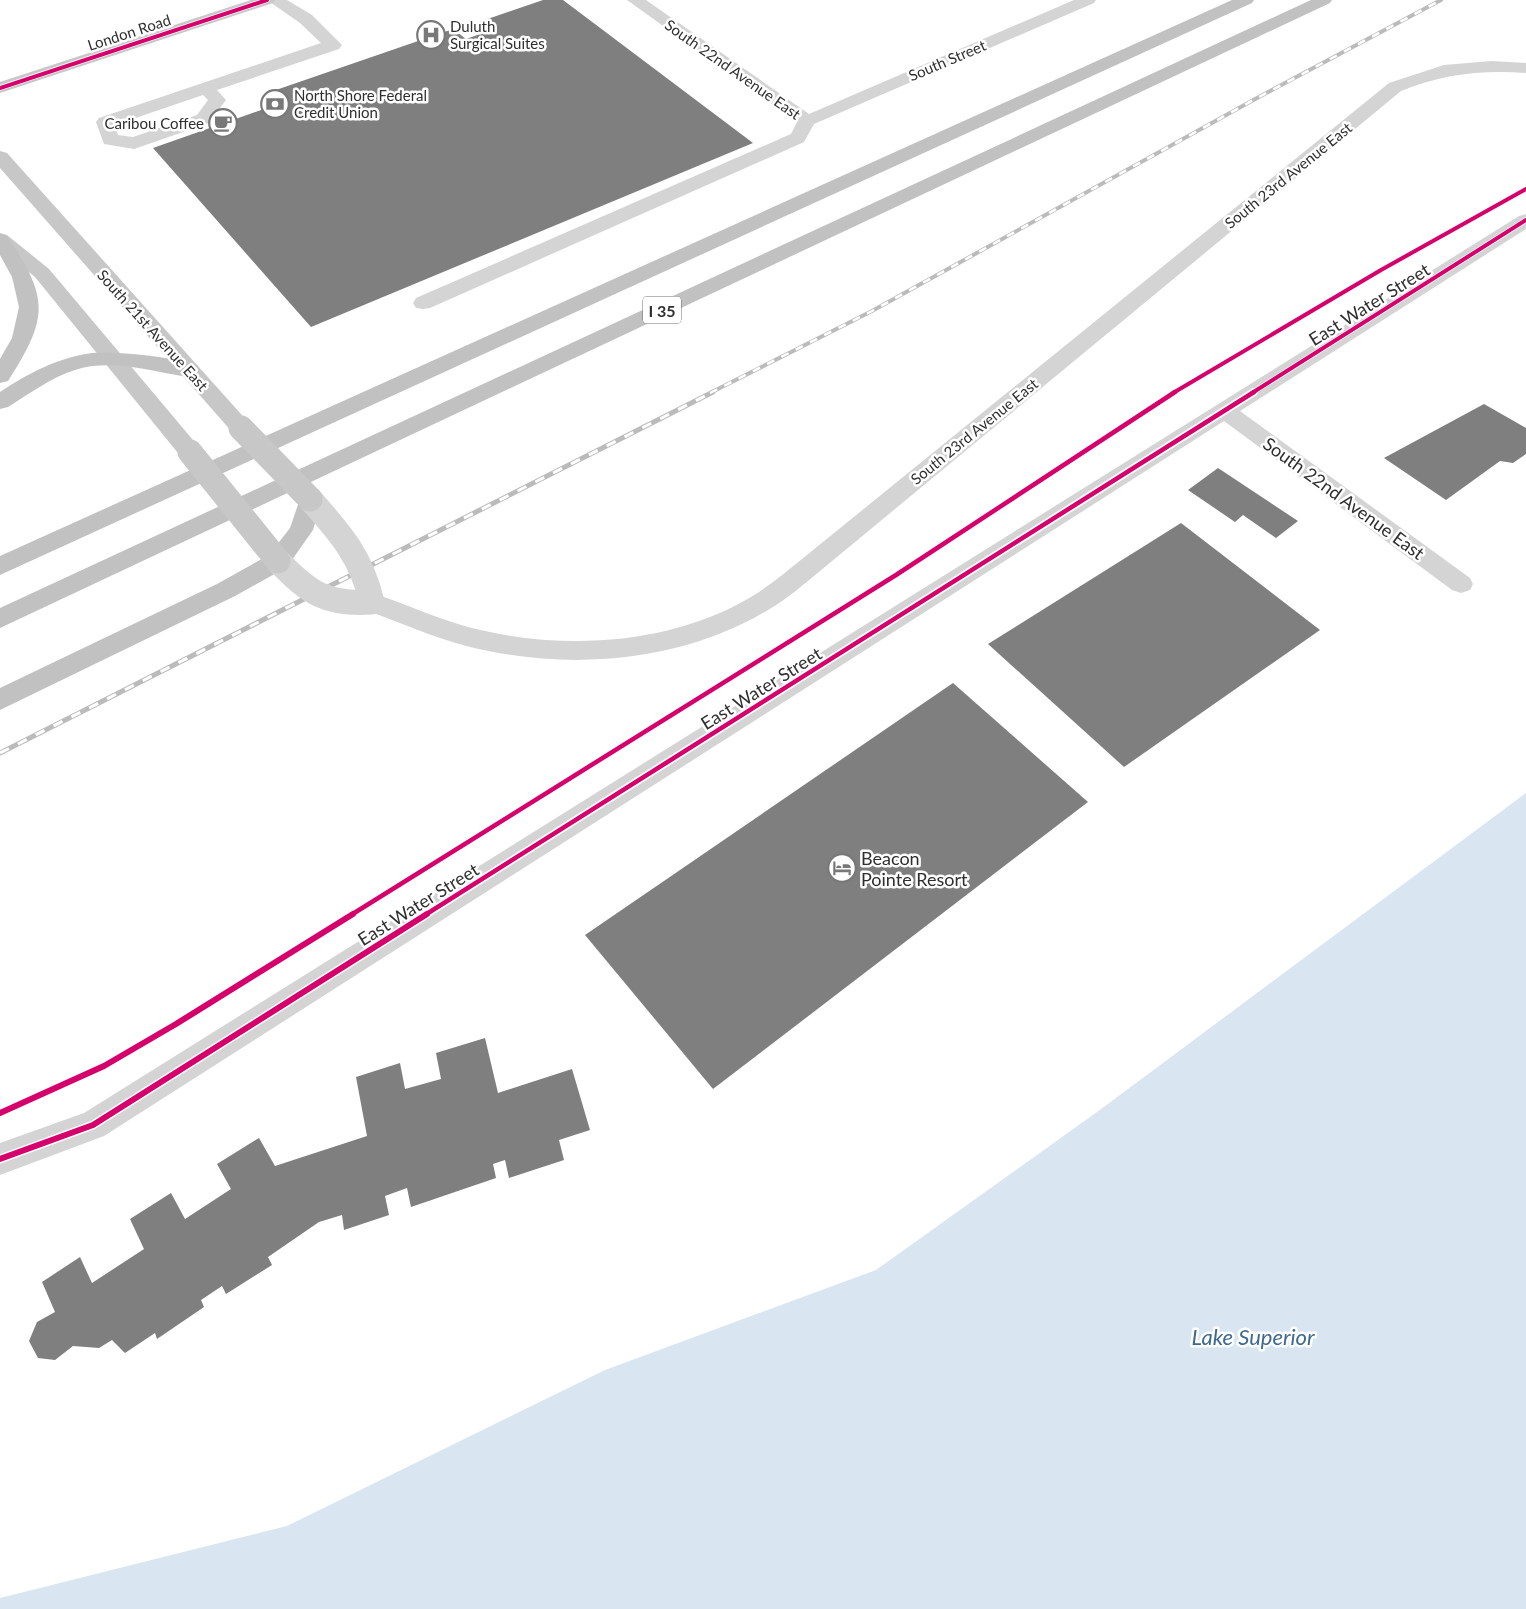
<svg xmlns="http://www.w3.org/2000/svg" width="1526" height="1609" font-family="Lato,sans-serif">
<rect width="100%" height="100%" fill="#fff"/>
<path fill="#d9e6f1" d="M1526 793V1609H0V1598L287 1526 605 1370 876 1270 1097 1112Z"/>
<g fill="#7f7f7f">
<path d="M543 0H563L753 143 311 327 153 148 284 102 273 91 453 29 466 39 486 32 476 23Z"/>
<path d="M1484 404 1526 428V454L1513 463 1500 461 1446 500 1384 458Z"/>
<path d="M1218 468 1298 521 1276 538 1243 515 1235 522 1188 490Z"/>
<path d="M1181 523 1320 630 1124 767 988 644Z"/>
<path d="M953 683 1088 802 713 1089 585 935Z"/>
<path d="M485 1038 498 1093 572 1069 590 1130 559 1140 564 1160 509 1178 505 1160 493 1164 496 1178 411 1207 407 1188 385 1196 389 1215 344 1230 342 1215 319 1222 268 1257 272 1265 226 1294 222 1286 201 1300 204 1307 157 1339 155 1333 125 1353 112 1340 99 1348 73 1346 55 1360 38 1358 29 1341 37 1322 55 1312 42 1282 80 1257 92 1283 144 1249 130 1219 171 1193 185 1219 231 1189 217 1164 259 1138 275 1166 367 1136 356 1077 400 1063 405 1089 441 1079 436 1053Z"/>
</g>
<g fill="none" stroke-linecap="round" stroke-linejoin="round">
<g fill="#d4d4d4" fill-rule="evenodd">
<path d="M267 0H287L312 15 342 45 339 49 217 90 226 100 209 123 134 149 104 144 96 122 99 118 321 43 300 23ZM203 95 208 100 197 115 133 137 118 135 115 125Z"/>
<path d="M627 0H646L809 114 1074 0H1096L1094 3 814 124 804 142 430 308 423 309 416 308 413 303 416 298 791 134 797 122Z"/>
<path d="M1491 61 1526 63V73C1481 70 1443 74 1401 91L820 571C803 585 787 599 768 610 680 663 569 671 470 647 434 638 399 622 363 609L360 602 363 595 372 593C404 603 435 618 468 627 560 651 668 646 751 597 769 586 786 572 802 559L1389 83 1444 65Z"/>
<path d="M1526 214V229L1240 411 1470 578 1473 584 1470 590 1461 593 1452 590 1224 421 104 1136 0 1175V1143L84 1113 1519 216Z"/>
</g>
<g fill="#c7c7c7" fill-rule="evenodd">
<path d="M251 0H275L273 3 0 93V82Z"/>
<path d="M0 151 7 153 249 423 252 428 249 433 241 436 233 433 0 168Z"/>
<path d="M0 233 7 235 49 269 198 446 201 452 198 458 190 460 182 458 35 277 0 249Z"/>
</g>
<g fill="#c1c1c1" fill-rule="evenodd">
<path d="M1232 0H1254L1252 3 0 575V556Z"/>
<path d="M1311 0H1332L1330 3 0 628V608Z"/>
<path d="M0 234 7 236C50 299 48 318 8 381L0 383V359L12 338 19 307 12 277 0 255Z"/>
<path d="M92 353C126 352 163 356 197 365L200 370 197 375 189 377C154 372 110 358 75 370 50 378 29 394 8 407L0 409V392C29 373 57 358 92 353Z"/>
<path d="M310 491 318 493 322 499 313 530 287 567 235 596 0 710V688L217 584 269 555 290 528 302 493Z"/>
</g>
<defs>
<path id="rail-far1" d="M710 393 872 311 1257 98 1441 0"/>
<path id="rail" d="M0 753 713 392"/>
</defs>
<use href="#rail-far1" stroke="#bbb" stroke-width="4"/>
<use href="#rail" stroke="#bbb" stroke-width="5"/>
<use href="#rail-far1" stroke="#fff" stroke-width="2.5" stroke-dasharray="8" stroke-linecap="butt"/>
<use href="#rail" stroke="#fff" stroke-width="3" stroke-dasharray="10" stroke-linecap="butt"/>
<path stroke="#d4d4d4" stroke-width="25" d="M278 561C309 593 326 605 372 602 361 556 340 533 310 499"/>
<g stroke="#c7c7c7" stroke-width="25">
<path d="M241 428 310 499"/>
<path d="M190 452 278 561"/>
</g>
<defs>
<g id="cycleway-far2">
<path d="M0 88 267 0"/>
<path d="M1173 393 1381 270 1526 189"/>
<path d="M1252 393 1526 220"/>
</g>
<g id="cycleway-far1">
<path d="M351 915 896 575 1175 392"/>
<path d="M425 915 1254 392"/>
</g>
<g id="cycleway">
<path d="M0 1113 104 1066 176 1024 353 914"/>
<path d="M0 1159 93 1125 427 914"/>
</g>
</defs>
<use href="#cycleway-far2" stroke="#fff" stroke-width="5.5"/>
<use href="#cycleway-far1" stroke="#fff" stroke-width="8"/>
<use href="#cycleway" stroke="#fff" stroke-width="9"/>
<use href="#cycleway-far2" stroke="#d6006c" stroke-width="4"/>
<use href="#cycleway-far1" stroke="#d6006c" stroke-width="4.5"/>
<use href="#cycleway" stroke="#d6006c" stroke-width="6"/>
</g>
<defs>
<symbol id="hospital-ring" viewBox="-11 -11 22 22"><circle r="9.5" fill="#fff" stroke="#787878" stroke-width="1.5"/><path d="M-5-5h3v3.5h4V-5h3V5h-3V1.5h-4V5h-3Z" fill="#787878"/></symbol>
<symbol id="bank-ring" viewBox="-11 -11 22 22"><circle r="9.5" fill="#fff" stroke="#787878" stroke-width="1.5"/><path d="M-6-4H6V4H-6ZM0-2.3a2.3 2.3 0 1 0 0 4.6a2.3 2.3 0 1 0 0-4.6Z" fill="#787878"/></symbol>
<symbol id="cafe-ring" viewBox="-11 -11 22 22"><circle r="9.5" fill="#fff" stroke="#787878" stroke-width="1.5"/><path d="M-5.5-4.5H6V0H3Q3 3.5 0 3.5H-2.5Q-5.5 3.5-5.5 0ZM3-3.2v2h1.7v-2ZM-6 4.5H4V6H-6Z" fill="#787878"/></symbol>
<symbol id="hotel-ring" viewBox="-11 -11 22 22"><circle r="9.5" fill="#fff" stroke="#787878" stroke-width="1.5"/><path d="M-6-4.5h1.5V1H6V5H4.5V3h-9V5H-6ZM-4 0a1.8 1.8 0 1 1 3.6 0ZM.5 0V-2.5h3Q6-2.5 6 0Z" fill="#787878"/></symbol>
</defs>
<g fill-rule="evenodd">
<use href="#hospital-ring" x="415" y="19" width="32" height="32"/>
<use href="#bank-ring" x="259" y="88" width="32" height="32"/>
<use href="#cafe-ring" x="207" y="107" width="32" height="32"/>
<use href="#hotel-ring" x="826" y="852" width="32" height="32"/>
</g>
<g text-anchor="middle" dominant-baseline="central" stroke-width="5" stroke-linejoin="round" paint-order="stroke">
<g font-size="15" fill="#2f2f2f" stroke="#fff" text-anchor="start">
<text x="450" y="26">Duluth<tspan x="450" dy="17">Surgical Suites</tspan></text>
<text x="294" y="95">North Shore Federal<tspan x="294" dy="17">Credit Union</tspan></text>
<text x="204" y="123" text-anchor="end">Caribou Coffee</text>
</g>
<g font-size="15" fill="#2f2f2f" stroke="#fff">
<text transform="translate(129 32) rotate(-18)">London Road</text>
<text transform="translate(947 60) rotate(-23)">South Street</text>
<text transform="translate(733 69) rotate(35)">South 22nd Avenue East</text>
<text transform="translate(1288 175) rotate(-39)">South 23rd Avenue East</text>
<text transform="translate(153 330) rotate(48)">South 21st Avenue East</text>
<text transform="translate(974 431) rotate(-39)">South 23rd Avenue East</text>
</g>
<rect fill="#fff" stroke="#6d6d6d" stroke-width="1" x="643" y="296.5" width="38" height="27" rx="4"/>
<g font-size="16" font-weight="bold" fill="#2f2f2f">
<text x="662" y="310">I 35</text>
</g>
<g font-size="18" fill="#2f2f2f" stroke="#fff">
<text transform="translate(1369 304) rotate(-32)">East Water Street</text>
<text transform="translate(1344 498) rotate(36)">South 22nd Avenue East</text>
<text transform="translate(761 688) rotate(-32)">East Water Street</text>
<text transform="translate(418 904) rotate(-32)">East Water Street</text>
</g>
<g font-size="18" fill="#2f2f2f" stroke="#fff" text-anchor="start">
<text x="861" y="858">Beacon<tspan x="861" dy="21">Pointe Resort</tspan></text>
</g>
<g font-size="22" font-style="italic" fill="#3e6a8f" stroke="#fff">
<text x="1253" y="1336">Lake Superior</text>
</g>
</g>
</svg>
